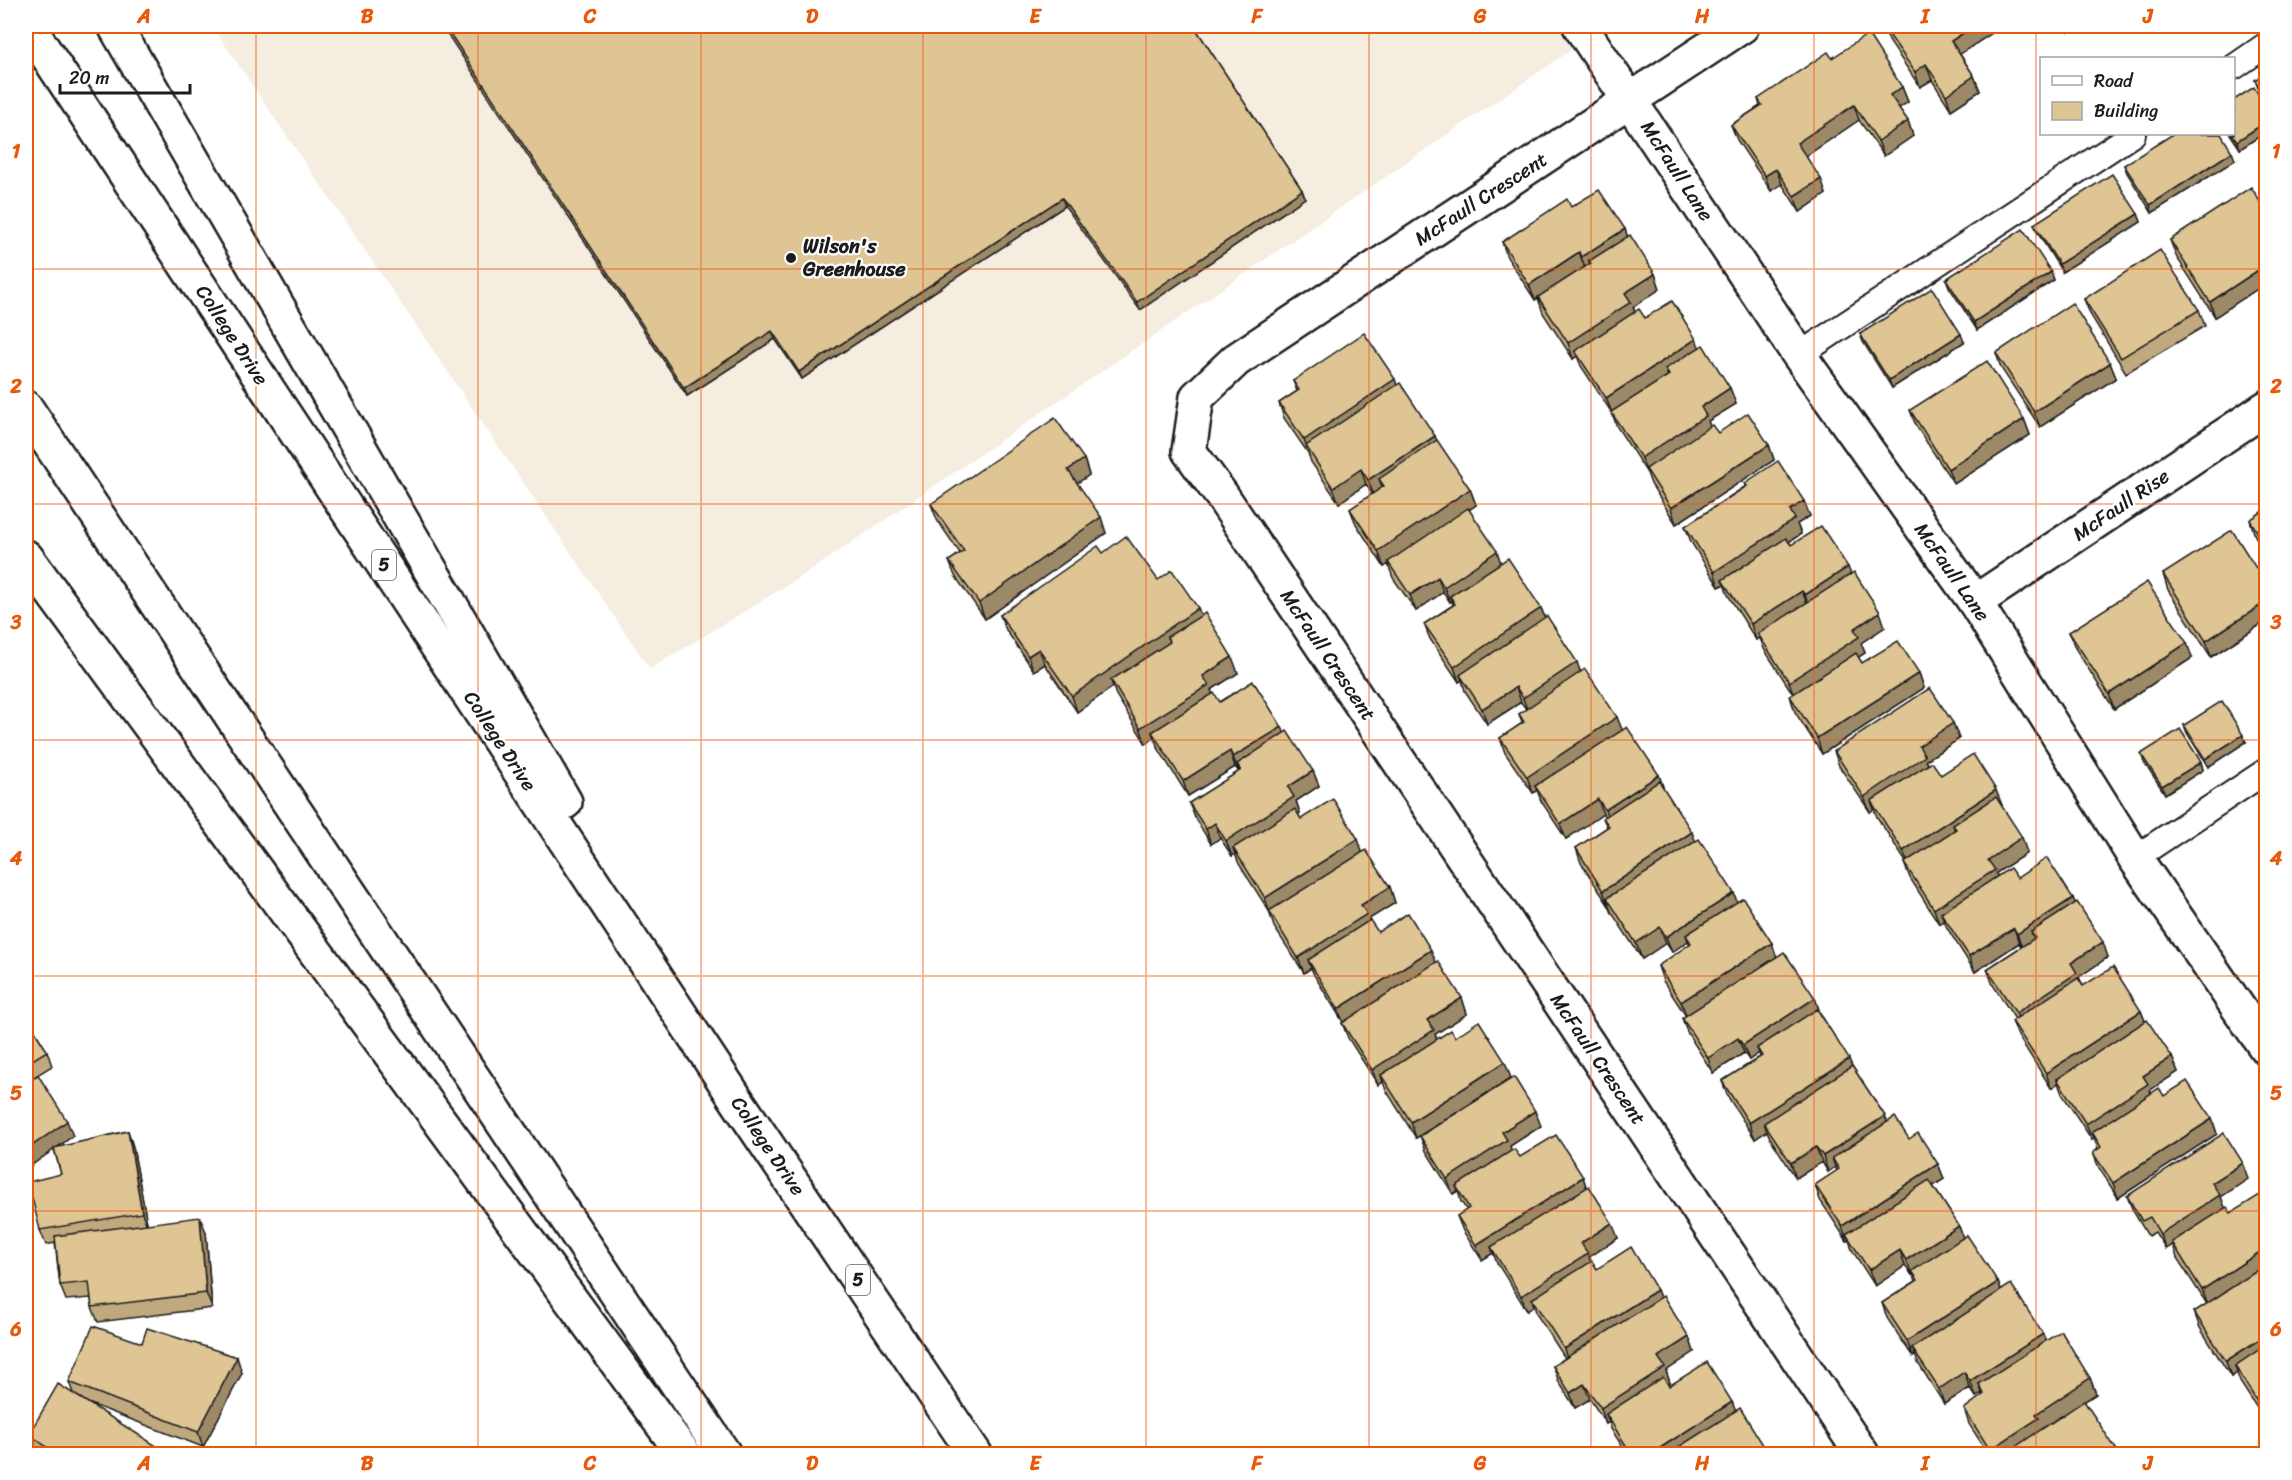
<svg xmlns="http://www.w3.org/2000/svg" width="2292" height="1480" font-family="Sriracha,sans-serif">
<rect width="100%" height="100%" fill="#fff"/>
<filter id="ink" filterUnits="userSpaceOnUse"><feTurbulence type="fractalNoise" baseFrequency=".0167" numOctaves="2"/><feDisplacementMap in="SourceGraphic" scale="12" xChannelSelector="R" yChannelSelector="G"/><feConvolveMatrix kernelMatrix="1 2 1 2 8 2 1 2 1" color-interpolation-filters="sRGB"/></filter>
<g filter="url(#ink)">
<path fill="#f5eddf" d="M212 26H1606L810 571 650 669Z"/>
<g fill="none" stroke-linecap="round" stroke-linejoin="round">
<defs>
<g id="service">
<path d="M2234 67 2266 45"/>
<path d="M1799 355 2133 134"/>
<path d="M2135 858 2266 771"/>
</g>
<g id="minor">
<path d="M1580 26 1799 355 1975 602 2135 858 2266 1048"/>
<path d="M1742 26 1236 360 1197 397 1189 451 1222 496 1862 1454"/>
<path d="M1975 602 2266 408"/>
</g>
<g id="motorway">
<path d="M28 26 740 1105 975 1454"/>
<path d="M115 26 565 802"/>
<path d="M26 408 724 1454"/>
<path d="M26 557 684 1454"/>
</g>
</defs>
<use href="#service" stroke="#1c1c1c" stroke-width="28"/>
<use href="#minor" stroke="#1c1c1c" stroke-width="38"/>
<use href="#motorway" stroke="#1c1c1c" stroke-width="38"/>
<use href="#service" stroke="#fff" stroke-width="24"/>
<use href="#minor" stroke="#fff" stroke-width="33"/>
<use href="#motorway" stroke="#fff" stroke-width="33"/>
</g>
<g fill="#c0a97f" stroke="#1c1c1c" stroke-width="1.5">
<path d="M442 26H1194L1302 190 1305 198 1140 310 1065 206 802 379 775 339 687 396Z"/>
<path d="M1883 26 1960 54 1974 76 1980 91 1951 110 1932 80 1920 87 1889 41Z"/>
<path d="M1832 58 1902 87 1908 102 1899 108 1908 121 1913 136 1884 156 1859 120 1806 156 1826 194 1800 212 1782 184 1771 191 1737 140 1731 125 1760 106 1758 99Z"/>
<path d="M2266 72V102L2258 88 2255 80Z"/>
<path d="M2266 108V132L2240 149 2230 134H2234Z"/>
<path d="M2235 160 2152 213 2127 173 2124 165Z"/>
<path d="M1571 207 1625 229 1627 236 1655 274 1660 289 1633 307 1635 312 1699 347 1730 388 1736 404 1708 421 1710 427 1718 433 1769 445 1774 460 1676 524 1651 484 1647 473 1617 427 1612 413 1581 366 1577 356 1573 359 1543 313 1538 298 1535 300 1507 257 1502 242Z"/>
<path d="M2266 211V283L2215 317 2176 256 2170 240Z"/>
<path d="M2138 214 2141 222 2062 272 2037 232 2034 224Z"/>
<path d="M2051 272 2054 280 1977 330 1949 287 1946 279Z"/>
<path d="M2084 299 2199 310 2205 326 2126 373 2090 314Z"/>
<path d="M1860 334 1964 342 1892 388 1863 342Z"/>
<path d="M1996 353 2110 363 2116 378 2040 427 2001 368Z"/>
<path d="M1293 381 1397 385 1435 436 1436 440 1470 489 1476 505 1469 510 1501 563 1541 608 1545 618 1581 672 1622 730 1659 775 1664 790 1695 841 1737 902 1777 957 1815 998 1820 1013 1852 1066 1885 1116 1887 1122 1909 1139 1938 1164 1944 1179 1933 1186 1959 1226 1963 1238 1998 1282 2001 1290 2046 1341 2090 1378 2096 1394 2043 1428 2117 1455H1989L1969 1424 1964 1409 1983 1396 1982 1393 1976 1397 1970 1388 1944 1404 1918 1363 1915 1355 1913 1357 1887 1318 1882 1303 1916 1281 1913 1274 1912 1275 1905 1266 1875 1286 1852 1250 1849 1240 1847 1241 1820 1200 1815 1185 1837 1171 1835 1167 1828 1172 1822 1162 1796 1178 1770 1138 1767 1131 1755 1139 1728 1097 1722 1081 1760 1057 1759 1053 1749 1060 1744 1053 1713 1073 1688 1034 1682 1018 1686 1016 1663 981 1658 966 1690 945 1688 941 1672 952 1666 943 1642 959 1612 913 1609 906 1581 863 1576 848 1607 827 1603 818 1605 817 1603 814 1566 839 1541 801 1537 790 1533 793 1505 753 1500 738 1522 723 1519 714 1526 709 1521 702 1487 724 1465 691 1462 680 1459 682 1430 639 1424 624 1453 605 1452 601 1450 602 1443 592 1416 611 1393 578 1388 564 1384 567 1356 524 1350 509 1372 494 1366 484 1339 503 1311 462 1308 453 1284 418 1279 403 1297 391Z"/>
<path d="M1910 410 2024 419 2030 435 1954 484 1916 426Z"/>
<path d="M1084 459 1089 475 1077 483 1106 533 985 619 955 576 949 561 960 553 937 520 931 504Z"/>
<path d="M1745 483 1810 516 1797 524 1801 534 1789 542 1791 545 1851 574 1885 627 1861 643 1865 653 1858 657 1862 663 1919 673 1924 688 1822 754 1795 712 1790 696 1793 694 1764 649 1760 638 1756 640 1728 595 1724 584 1719 587 1691 542 1685 526 1746 486Z"/>
<path d="M2266 509V553L2255 536 2250 520Z"/>
<path d="M1103 553 1158 580 1198 608 1201 616 1238 673 1211 690 1212 694 1220 702 1284 733 1313 771 1319 786 1296 801 1300 813 1298 814 1301 819 1362 852 1390 887 1395 903 1369 919V921L1378 932 1436 963 1462 998 1467 1014 1435 1034 1437 1039 1455 1037 1511 1078 1416 1138 1386 1090 1383 1082 1378 1085 1348 1038 1342 1023 1343 1022 1314 975 1311 968 1304 973 1274 927 1269 911 1239 864 1235 854 1232 856 1220 838 1211 844 1195 818 1189 803 1239 772 1235 767 1188 796 1158 748 1154 738 1146 744 1116 695 1113 687 1077 712 1045 664 1034 671 1006 630 1000 615Z"/>
<path d="M2163 574 2266 584V621L2211 657 2168 590Z"/>
<path d="M2069 632 2192 658 2114 709 2075 648Z"/>
<path d="M1953 723 1959 739 1926 760 1928 764 1941 775 2002 805 2001 806 2027 853 1996 873 1997 876 2017 878 2073 898 2075 903 2108 957 2079 977 2083 986 2141 1011 2145 1021 2172 1057 2178 1072 2150 1090 2151 1093 2164 1096 2212 1119 2217 1134 2118 1198 2099 1168 2093 1153 2098 1149 2094 1138 2092 1140 2062 1094 2058 1083 2051 1088 2018 1036 2012 1021 2015 1019 1993 985 1987 969 2021 947 2019 943 1975 972 1947 928 1944 921 1939 924 1910 878 1904 863 1906 862 1877 817 1874 809 1870 812 1839 766 1834 751Z"/>
<path d="M2184 725 2246 742 2208 767 2187 733Z"/>
<path d="M2141 754 2201 762 2203 770 2165 794 2144 762Z"/>
<path d="M26 1017 47 1051 52 1066 26 1082Z"/>
<path d="M26 1084 73 1136 56 1148 128 1131 133 1147 147 1224 206 1232 212 1308 98 1322 92 1307 91 1298 66 1300 60 1285 55 1243 46 1245 40 1230 61 1174 54 1149 26 1169Z"/>
<path d="M1541 1126 1510 1146 1511 1151 1520 1157 1583 1177 1586 1187 1618 1238 1589 1257 1591 1262 1597 1269 1657 1290 1660 1298 1689 1337 1694 1352 1666 1371 1670 1383 1668 1384 1669 1386 1732 1402 1735 1411 1765 1448 1767 1455H1628L1611 1429 1609 1422 1606 1424 1590 1399 1575 1408 1559 1382 1553 1366 1565 1358 1537 1315 1534 1306 1527 1311 1497 1263 1493 1253 1482 1260 1463 1231 1457 1216 1467 1210 1461 1202 1458 1191 1453 1194 1426 1151 1420 1136Z"/>
<path d="M2248 1179 2221 1197 2225 1208 2231 1213 2266 1199V1422L2240 1382 2237 1373 2231 1377 2200 1328 2194 1312 2207 1304 2177 1258 2173 1245 2166 1249 2155 1232 2148 1236 2133 1211 2127 1196Z"/>
<path d="M142 1343 242 1373 203 1447 88 1403 160 1455H42L34 1449 29 1434 73 1393 69 1382Z"/>
</g>
<g fill="#9c8968" stroke="#1c1c1c" stroke-width="1.5">
<path d="M1974 26H2003L1957 56 1951 41Z"/>
<path d="M2066 26H2078L2068 32Z"/>
<path d="M1926 64 1932 80 1920 87 1915 72Z"/>
<path d="M1974 76 1980 91 1951 110 1946 95Z"/>
<path d="M1902 87 1908 102 1896 110 1890 95Z"/>
<path d="M1854 105 1859 120 1803 158 1797 143Z"/>
<path d="M1908 121 1913 136 1884 156 1878 141Z"/>
<path d="M2266 122V132L2240 149 2237 141Z"/>
<path d="M2232 152 2235 160 2152 213 2150 205Z"/>
<path d="M1776 169 1782 184 1771 191 1765 176Z"/>
<path d="M1821 179 1826 194 1800 212 1794 196Z"/>
<path d="M1302 190 1305 198 1140 310 1137 302Z"/>
<path d="M1062 198 1065 206 802 379 799 372Z"/>
<path d="M2138 214 2141 222 2062 272 2059 264Z"/>
<path d="M1625 229 1630 244 1591 263 1589 261 1591 269 1587 272 1581 257Z"/>
<path d="M1579 252 1585 268 1535 300 1529 285Z"/>
<path d="M2266 265V283L2215 317 2210 302Z"/>
<path d="M2051 272 2054 280 1977 330 1974 322Z"/>
<path d="M1655 274 1660 289 1633 307 1637 318 1575 351 1577 356 1573 359 1568 343 1625 293Z"/>
<path d="M772 331 775 339 687 396 684 388Z"/>
<path d="M1961 334 1964 342 1892 388 1889 380Z"/>
<path d="M1696 339 1702 354 1665 369 1668 376 1612 413 1606 398Z"/>
<path d="M2110 363 2116 378 2040 427 2034 412Z"/>
<path d="M1395 379 1400 395 1307 449 1304 440Z"/>
<path d="M1730 388 1736 404 1708 421 1712 431 1646 469 1647 473 1641 458 1701 407Z"/>
<path d="M2024 419 2030 435 1954 484 1948 469Z"/>
<path d="M1435 436 1440 451 1384 486 1379 479 1383 489 1374 496 1368 480Z"/>
<path d="M1769 445 1774 460 1676 524 1671 508Z"/>
<path d="M1084 459 1089 475 1073 486 1068 470Z"/>
<path d="M1361 469 1366 484 1339 503 1333 488Z"/>
<path d="M1470 489 1476 505 1384 567 1378 551Z"/>
<path d="M1804 501 1810 516 1797 524 1801 534 1724 584 1722 580 1724 584 1719 587 1714 572 1790 510Z"/>
<path d="M1101 517 1106 533 985 619 979 603Z"/>
<path d="M1497 551 1502 567 1450 596 1452 601 1450 602 1444 587Z"/>
<path d="M1848 567 1854 582 1810 610 1805 595Z"/>
<path d="M1438 577 1443 592 1416 611 1410 595Z"/>
<path d="M1802 591 1808 606 1758 634 1760 638 1756 640 1751 624Z"/>
<path d="M2266 602V621L2211 657 2206 641Z"/>
<path d="M1198 608 1204 623 1167 637 1171 646 1111 680 1113 687 1077 712 1072 696Z"/>
<path d="M1541 608 1547 623 1460 675 1462 680 1459 682 1454 667Z"/>
<path d="M1880 612 1885 627 1861 643 1865 653 1795 698 1789 682 1854 629Z"/>
<path d="M2187 643 2192 658 2114 709 2109 694Z"/>
<path d="M1039 649 1045 664 1034 671 1028 656Z"/>
<path d="M1232 657 1238 673 1211 690 1215 700 1152 732 1154 738 1146 744 1140 728 1203 676Z"/>
<path d="M1577 662 1582 677 1528 713 1523 698Z"/>
<path d="M1919 673 1924 688 1822 754 1817 738Z"/>
<path d="M1516 687 1521 702 1487 724 1482 709Z"/>
<path d="M1617 717 1623 732 1535 786 1537 790 1533 793 1527 777Z"/>
<path d="M1953 723 1959 739 1926 760 1931 772 1871 801 1874 809 1870 812 1864 797 1919 746Z"/>
<path d="M1282 727 1288 742 1237 764 1240 772H1239L1233 757Z"/>
<path d="M2243 735 2246 742 2208 767 2205 759Z"/>
<path d="M1230 751 1235 767 1188 796 1183 781Z"/>
<path d="M2201 762 2203 770 2165 794 2162 786Z"/>
<path d="M1313 771 1319 786 1296 801 1300 813 1236 853 1233 848 1235 854 1232 856 1226 841 1288 787Z"/>
<path d="M1659 775 1664 790 1611 825 1605 810Z"/>
<path d="M1996 790 2002 805 1958 834 1956 829 1953 825 1956 835 1909 866 1903 851Z"/>
<path d="M1598 799 1603 814 1566 839 1560 824Z"/>
<path d="M1215 823 1220 838 1211 844 1206 829Z"/>
<path d="M1692 832 1698 848 1607 898 1609 906 1603 891Z"/>
<path d="M2022 837 2027 853 1996 873 2000 885 1941 913 1944 921 1939 924 1934 909 1988 860Z"/>
<path d="M1358 839 1363 855 1270 914 1265 898Z"/>
<path d="M1390 887 1395 903 1369 919 1372 930 1308 960 1311 968 1304 973 1298 958 1361 905Z"/>
<path d="M1734 893 1739 908 1686 935 1688 941 1672 952 1666 937Z"/>
<path d="M2073 898 2079 913 2031 932 2035 942 2023 950 2017 934Z"/>
<path d="M1660 927 1666 943 1642 959 1636 943Z"/>
<path d="M2014 928 2019 943 1975 972 1969 956Z"/>
<path d="M2103 942 2108 957 2079 977 2083 988 2022 1029 2016 1013 2071 963Z"/>
<path d="M1772 943 1777 958 1687 1017 1681 1002Z"/>
<path d="M1431 950 1437 965 1344 1024 1338 1009Z"/>
<path d="M1462 998 1467 1014 1435 1034 1439 1046 1381 1075 1383 1082 1378 1085 1372 1070 1427 1020Z"/>
<path d="M1815 998 1820 1013 1757 1048 1759 1053 1749 1060 1743 1045Z"/>
<path d="M2141 1011 2147 1026 2057 1079 2058 1083 2051 1088 2046 1073Z"/>
<path d="M1738 1038 1744 1053 1713 1073 1708 1058Z"/>
<path d="M2172 1057 2178 1072 2150 1090 2153 1099 2092 1132 2094 1138 2092 1140 2086 1124 2143 1076Z"/>
<path d="M1849 1059 1855 1074 1764 1123 1767 1131 1755 1139 1749 1123Z"/>
<path d="M1505 1062 1511 1078 1416 1138 1411 1122Z"/>
<path d="M1535 1111 1541 1126 1510 1146 1513 1156 1456 1186 1458 1191 1453 1194 1447 1179 1502 1132Z"/>
<path d="M1885 1116 1890 1131 1832 1158 1835 1167 1828 1172 1823 1156Z"/>
<path d="M2212 1119 2217 1134 2118 1198 2113 1183Z"/>
<path d="M67 1121 73 1136 26 1169V1150Z"/>
<path d="M128 1131 133 1147 148 1228 142 1213Z"/>
<path d="M1816 1147 1822 1162 1796 1178 1791 1163Z"/>
<path d="M2243 1163 2248 1179 2221 1197 2226 1210 2166 1249 2160 1234 2212 1183Z"/>
<path d="M1938 1164 1944 1179 1850 1240 1846 1234 1849 1240 1847 1241 1842 1226Z"/>
<path d="M1583 1177 1588 1192 1491 1247 1493 1253 1482 1260 1476 1245Z"/>
<path d="M200 1217 206 1232 212 1308 206 1293Z"/>
<path d="M1612 1223 1618 1238 1589 1257 1594 1269 1532 1299 1534 1306 1527 1311 1521 1296 1581 1243Z"/>
<path d="M1959 1226 1964 1241 1912 1271 1913 1274 1912 1275 1906 1260Z"/>
<path d="M2266 1248V1267L2208 1305 2202 1290Z"/>
<path d="M1900 1250 1905 1266 1875 1286 1869 1270Z"/>
<path d="M1998 1282 2004 1298 1912 1348 1915 1355 1913 1357 1907 1341Z"/>
<path d="M1657 1290 1663 1305 1569 1365 1564 1349Z"/>
<path d="M2043 1334 2049 1349 1979 1384 1982 1393 1976 1397 1970 1381Z"/>
<path d="M2266 1335V1354L2235 1366 2237 1373 2231 1377 2226 1361Z"/>
<path d="M1689 1337 1694 1352 1666 1371 1670 1383 1610 1421 1606 1414 1609 1422 1606 1424 1601 1408 1658 1357Z"/>
<path d="M237 1357 242 1373 203 1447 198 1432Z"/>
<path d="M1964 1372 1970 1388 1944 1404 1939 1389Z"/>
<path d="M2090 1378 2096 1394 2043 1428 2012 1455H1992L1990 1450 2036 1414Z"/>
<path d="M1584 1384 1590 1399 1575 1408 1570 1393Z"/>
<path d="M1732 1402 1738 1417 1679 1455H1649Z"/>
<path d="M158 1447 160 1455H153Z"/>
<path d="M1765 1448 1767 1455H1755Z"/>
<path d="M2116 1449 2117 1455H2107Z"/>
</g>
<g fill="#dfc494" stroke="#1c1c1c" stroke-width="1.5">
<path d="M445 26H1194L1302 190 1137 302 1062 198 799 372 772 331 684 388Z"/>
<path d="M1883 26H1974L1951 41 1974 76 1946 95 1926 64 1915 72Z"/>
<path d="M1868 34 1902 87 1890 95 1908 121 1878 141 1854 105 1797 143 1821 179 1794 196 1776 169 1765 176 1731 125 1762 105 1758 99 1828 52 1832 58Z"/>
<path d="M2266 72V98L2255 80Z"/>
<path d="M2254 87 2266 108V122L2237 141 2232 134H2234V100Z"/>
<path d="M2173 134H2221L2232 152 2150 205 2124 165Z"/>
<path d="M2112 174 2138 214 2059 264 2034 224Z"/>
<path d="M2266 185V195L2262 188Z"/>
<path d="M2251 187 2266 211V265L2210 302 2170 240Z"/>
<path d="M1599 190 1625 229 1581 257 1579 252 1529 285 1502 242 1567 199 1571 207Z"/>
<path d="M2023 229 2051 272 1974 322 1946 279Z"/>
<path d="M1630 235 1655 274 1625 293 1631 302 1568 343 1538 297 1591 263 1589 261Z"/>
<path d="M2160 250 2199 310 2121 358 2084 299Z"/>
<path d="M1932 288 1961 334 1889 380 1860 334Z"/>
<path d="M1672 301 1696 339 1606 398 1575 351 1639 309 1645 318Z"/>
<path d="M2072 303 2110 363 2034 412 1996 353Z"/>
<path d="M1364 333 1395 379 1304 440 1279 403 1299 390 1293 381Z"/>
<path d="M1703 345 1730 388 1701 407 1706 416 1641 458 1611 412 1669 375 1665 369Z"/>
<path d="M1987 361 2024 419 1948 469 1910 410Z"/>
<path d="M1400 383 1435 436 1368 480 1361 469 1333 488 1306 446Z"/>
<path d="M1748 413 1769 445 1671 508 1646 469 1712 425 1718 433Z"/>
<path d="M1055 418 1084 459 1068 470 1101 517 979 603 949 561 964 551 931 504Z"/>
<path d="M1437 440 1470 489 1378 551 1350 509 1384 486 1379 479Z"/>
<path d="M1778 461 1804 501 1790 510 1795 519 1714 572 1685 526 1747 486 1745 483Z"/>
<path d="M1468 508 1497 551 1444 587 1438 577 1410 595 1388 562Z"/>
<path d="M2266 509V546L2250 520Z"/>
<path d="M1821 526 1848 567 1805 595 1802 591 1751 624 1722 580 1786 538 1791 545Z"/>
<path d="M2232 530 2266 584V602L2206 641 2163 574Z"/>
<path d="M1126 536 1158 580 1172 570 1198 608 1072 696 1039 649 1028 656 1000 615 1098 546 1103 553Z"/>
<path d="M1508 558 1541 608 1454 667 1424 624 1455 604 1450 596Z"/>
<path d="M1854 572 1880 612 1854 629 1859 637 1789 682 1758 634Z"/>
<path d="M2147 582 2187 643 2109 694 2069 632Z"/>
<path d="M1205 613 1232 657 1203 676 1209 685 1140 728 1111 680 1170 642 1167 637Z"/>
<path d="M1547 616 1577 662 1523 698 1516 687 1482 709 1460 675Z"/>
<path d="M1898 641 1919 673 1817 738 1790 696 1856 653 1862 663Z"/>
<path d="M1585 669 1617 717 1527 777 1500 738 1524 722 1519 714Z"/>
<path d="M1253 681 1282 727 1233 757 1230 751 1183 781 1152 732 1214 693 1220 702Z"/>
<path d="M1930 688 1953 723 1919 746 1925 756 1864 797 1834 751Z"/>
<path d="M2222 701 2243 735 2205 759 2184 725Z"/>
<path d="M1627 727 1659 775 1605 810 1598 799 1560 824 1535 786Z"/>
<path d="M2180 729 2201 762 2162 786 2141 754Z"/>
<path d="M1287 731 1313 771 1288 787 1294 797 1226 841 1215 823 1206 829 1189 803 1241 770 1237 764Z"/>
<path d="M1973 754 1996 790 1903 851 1871 801 1932 762 1941 775Z"/>
<path d="M1659 781 1692 832 1603 891 1576 848 1609 826 1603 818Z"/>
<path d="M1996 797 2022 837 1988 860 1995 870 1934 909 1904 863 1956 829 1953 825Z"/>
<path d="M1333 799 1358 839 1265 898 1233 848 1295 809 1301 819Z"/>
<path d="M1699 839 1734 893 1666 937 1660 927 1636 943 1607 898Z"/>
<path d="M1366 850 1390 887 1361 905 1367 914 1298 958 1269 911Z"/>
<path d="M2047 858 2073 898 2017 934 2014 928 1969 956 1941 913 2010 868 2017 878Z"/>
<path d="M1743 898 1772 943 1681 1002 1658 966 1691 943 1686 935Z"/>
<path d="M2077 902 2103 942 2071 963 2077 973 2016 1013 1987 969 2035 938 2031 932Z"/>
<path d="M2266 912V921L2262 914Z"/>
<path d="M1408 913 1431 950 1338 1009 1308 960 1370 920 1378 932Z"/>
<path d="M1784 952 1815 998 1743 1045 1738 1038 1708 1058 1682 1018Z"/>
<path d="M1438 961 1462 998 1427 1020 1434 1030 1372 1070 1342 1023Z"/>
<path d="M2113 967 2141 1011 2046 1073 2012 1021 2078 978 2083 986Z"/>
<path d="M1817 1009 1849 1059 1749 1123 1722 1081 1762 1056 1757 1048Z"/>
<path d="M26 1017 47 1051 26 1064Z"/>
<path d="M2147 1020 2172 1057 2143 1076 2148 1084 2086 1124 2057 1079Z"/>
<path d="M1479 1021 1505 1062 1411 1122 1381 1075 1451 1030 1455 1037Z"/>
<path d="M1852 1066 1885 1116 1823 1156 1816 1147 1791 1163 1764 1123Z"/>
<path d="M38 1075 67 1121 26 1150V1084Z"/>
<path d="M1514 1077 1535 1111 1502 1132 1507 1140 1447 1179 1420 1136Z"/>
<path d="M2187 1081 2212 1119 2113 1183 2093 1153 2101 1147 2092 1132 2159 1088 2164 1096Z"/>
<path d="M1895 1117 1909 1139 1918 1133 1938 1164 1842 1226 1815 1185 1839 1169 1832 1158Z"/>
<path d="M128 1131 142 1213 40 1230 28 1182 61 1174 54 1148Z"/>
<path d="M2224 1133 2243 1163 2212 1183 2220 1195 2160 1234 2150 1217 2142 1221 2127 1196Z"/>
<path d="M1556 1135 1583 1177 1476 1245 1457 1216 1469 1208 1456 1186 1514 1149 1520 1157Z"/>
<path d="M1929 1180 1959 1226 1906 1260 1900 1250 1869 1270 1846 1234Z"/>
<path d="M1589 1186 1612 1223 1581 1243 1588 1254 1521 1296 1491 1247Z"/>
<path d="M2263 1193 2266 1199V1248L2202 1290 2172 1242 2227 1207 2231 1213Z"/>
<path d="M200 1217 206 1293 92 1307 89 1282 60 1285 55 1236Z"/>
<path d="M1967 1235 1998 1282 1907 1341 1882 1303 1918 1280 1912 1271Z"/>
<path d="M1631 1247 1657 1290 1564 1349 1532 1299 1592 1261 1597 1269Z"/>
<path d="M2266 1265V1335L2226 1361 2194 1312Z"/>
<path d="M2011 1284 2043 1334 1970 1381 1964 1372 1939 1389 1912 1348Z"/>
<path d="M1663 1296 1689 1337 1658 1357 1665 1367 1601 1408 1584 1384 1570 1393 1553 1366Z"/>
<path d="M93 1326 142 1343 147 1328 237 1357 198 1432 69 1382Z"/>
<path d="M2061 1331 2090 1378 2036 1414 2039 1418 1990 1450 1964 1409 1984 1394 1979 1384Z"/>
<path d="M2266 1345V1416L2235 1366Z"/>
<path d="M1707 1362 1732 1402 1649 1455H1632L1606 1414 1663 1377 1669 1386Z"/>
<path d="M58 1384 158 1447 153 1455H58L29 1434Z"/>
<path d="M2084 1401 2116 1449 2107 1455H2003Z"/>
<path d="M1740 1408 1765 1448 1755 1455H1666Z"/>
</g>
</g>
<path fill="none" stroke="#e8590c" stroke-width="1.5" stroke-opacity="0.55" d="M256 26V1454M478 26V1454M701 26V1454M923 26V1454M1146 26V1454M1369 26V1454M1591 26V1454M1814 26V1454M2036 26V1454M26 269H2266M26 504H2266M26 740H2266M26 976H2266M26 1211H2266"/>
<circle fill="#1c1c1c" stroke="#fff" stroke-width="2" cx="791" cy="258" r="6"/>
<g text-anchor="middle" dominant-baseline="central" stroke-width="4.5" stroke-linejoin="round" paint-order="stroke">
<g fill="#fff" stroke="#606060" stroke-width="1.5">
<rect x="372" y="550" width="24" height="30" rx="4.5"/>
<rect x="846" y="1265" width="24" height="30" rx="4.5"/>
</g>
<g font-size="18" font-weight="bold" fill="#1c1c1c">
<text x="384" y="565">5</text>
<text x="858" y="1280">5</text>
</g>
<g font-size="20" fill="#1c1c1c" stroke="#fff">
<text transform="translate(1677 171) rotate(57)">McFaull Lane</text>
<text transform="translate(1481 199) rotate(-33)">McFaull Crescent</text>
<text transform="translate(232 335) rotate(57)">College Drive</text>
<text transform="translate(2121 505) rotate(-34)">McFaull Rise</text>
<text transform="translate(1952 572) rotate(55)">McFaull Lane</text>
<text transform="translate(1328 655) rotate(56)">McFaull Crescent</text>
<text transform="translate(500 741) rotate(57)">College Drive</text>
<text transform="translate(1598 1059) rotate(56)">McFaull Crescent</text>
<text transform="translate(768 1146) rotate(56)">College Drive</text>
</g>
<g font-size="20" font-weight="bold" fill="#1c1c1c" stroke="#fff" text-anchor="start">
<text x="803" y="246">Wilson's<tspan x="803" dy="23">Greenhouse</tspan></text>
</g>
</g>
<rect width="2292" height="1480" fill="none" stroke="#fff" stroke-width="66"/>
<rect x="2040" y="57" width="195" height="78" fill="#ffffff" stroke="#a4a4a4" stroke-width="1.5"/>
<rect x="2052" y="76" width="30" height="9" fill="#ffffff" stroke="#a4a4a4" stroke-width="1.5"/>
<text x="2094" y="87" font-size="18" fill="#1c1c1c">Road</text>
<rect x="2052" y="102" width="30" height="18" fill="#dfc494" stroke="#a4a4a4" stroke-width="1.5"/>
<text x="2094" y="117" font-size="18" fill="#1c1c1c">Building</text>
<path d="M60 84v9h130v-9" fill="none" stroke="#1c1c1c" stroke-width="3"/>
<text x="69" y="84" font-size="18" fill="#1c1c1c" stroke="#ffffff" stroke-width="4.5" paint-order="stroke">20 m</text>
<rect x="33" y="33" width="2226" height="1414" fill="none" stroke="#e8590c" stroke-width="2"/>
<g font-size="20" text-anchor="middle" font-weight="bold" fill="#e8590c">
<text x="144" y="23">A</text>
<text x="367" y="23">B</text>
<text x="590" y="23">C</text>
<text x="812" y="23">D</text>
<text x="1035" y="23">E</text>
<text x="1257" y="23">F</text>
<text x="1480" y="23">G</text>
<text x="1702" y="23">H</text>
<text x="1925" y="23">I</text>
<text x="2148" y="23">J</text>
<text x="16" y="158">1</text>
<text x="2276" y="158">1</text>
<text x="16" y="393">2</text>
<text x="2276" y="393">2</text>
<text x="16" y="629">3</text>
<text x="2276" y="629">3</text>
<text x="16" y="865">4</text>
<text x="2276" y="865">4</text>
<text x="16" y="1100">5</text>
<text x="2276" y="1100">5</text>
<text x="16" y="1336">6</text>
<text x="2276" y="1336">6</text>
<text x="144" y="1470">A</text>
<text x="367" y="1470">B</text>
<text x="590" y="1470">C</text>
<text x="812" y="1470">D</text>
<text x="1035" y="1470">E</text>
<text x="1257" y="1470">F</text>
<text x="1480" y="1470">G</text>
<text x="1702" y="1470">H</text>
<text x="1925" y="1470">I</text>
<text x="2148" y="1470">J</text>
</g>
</svg>
